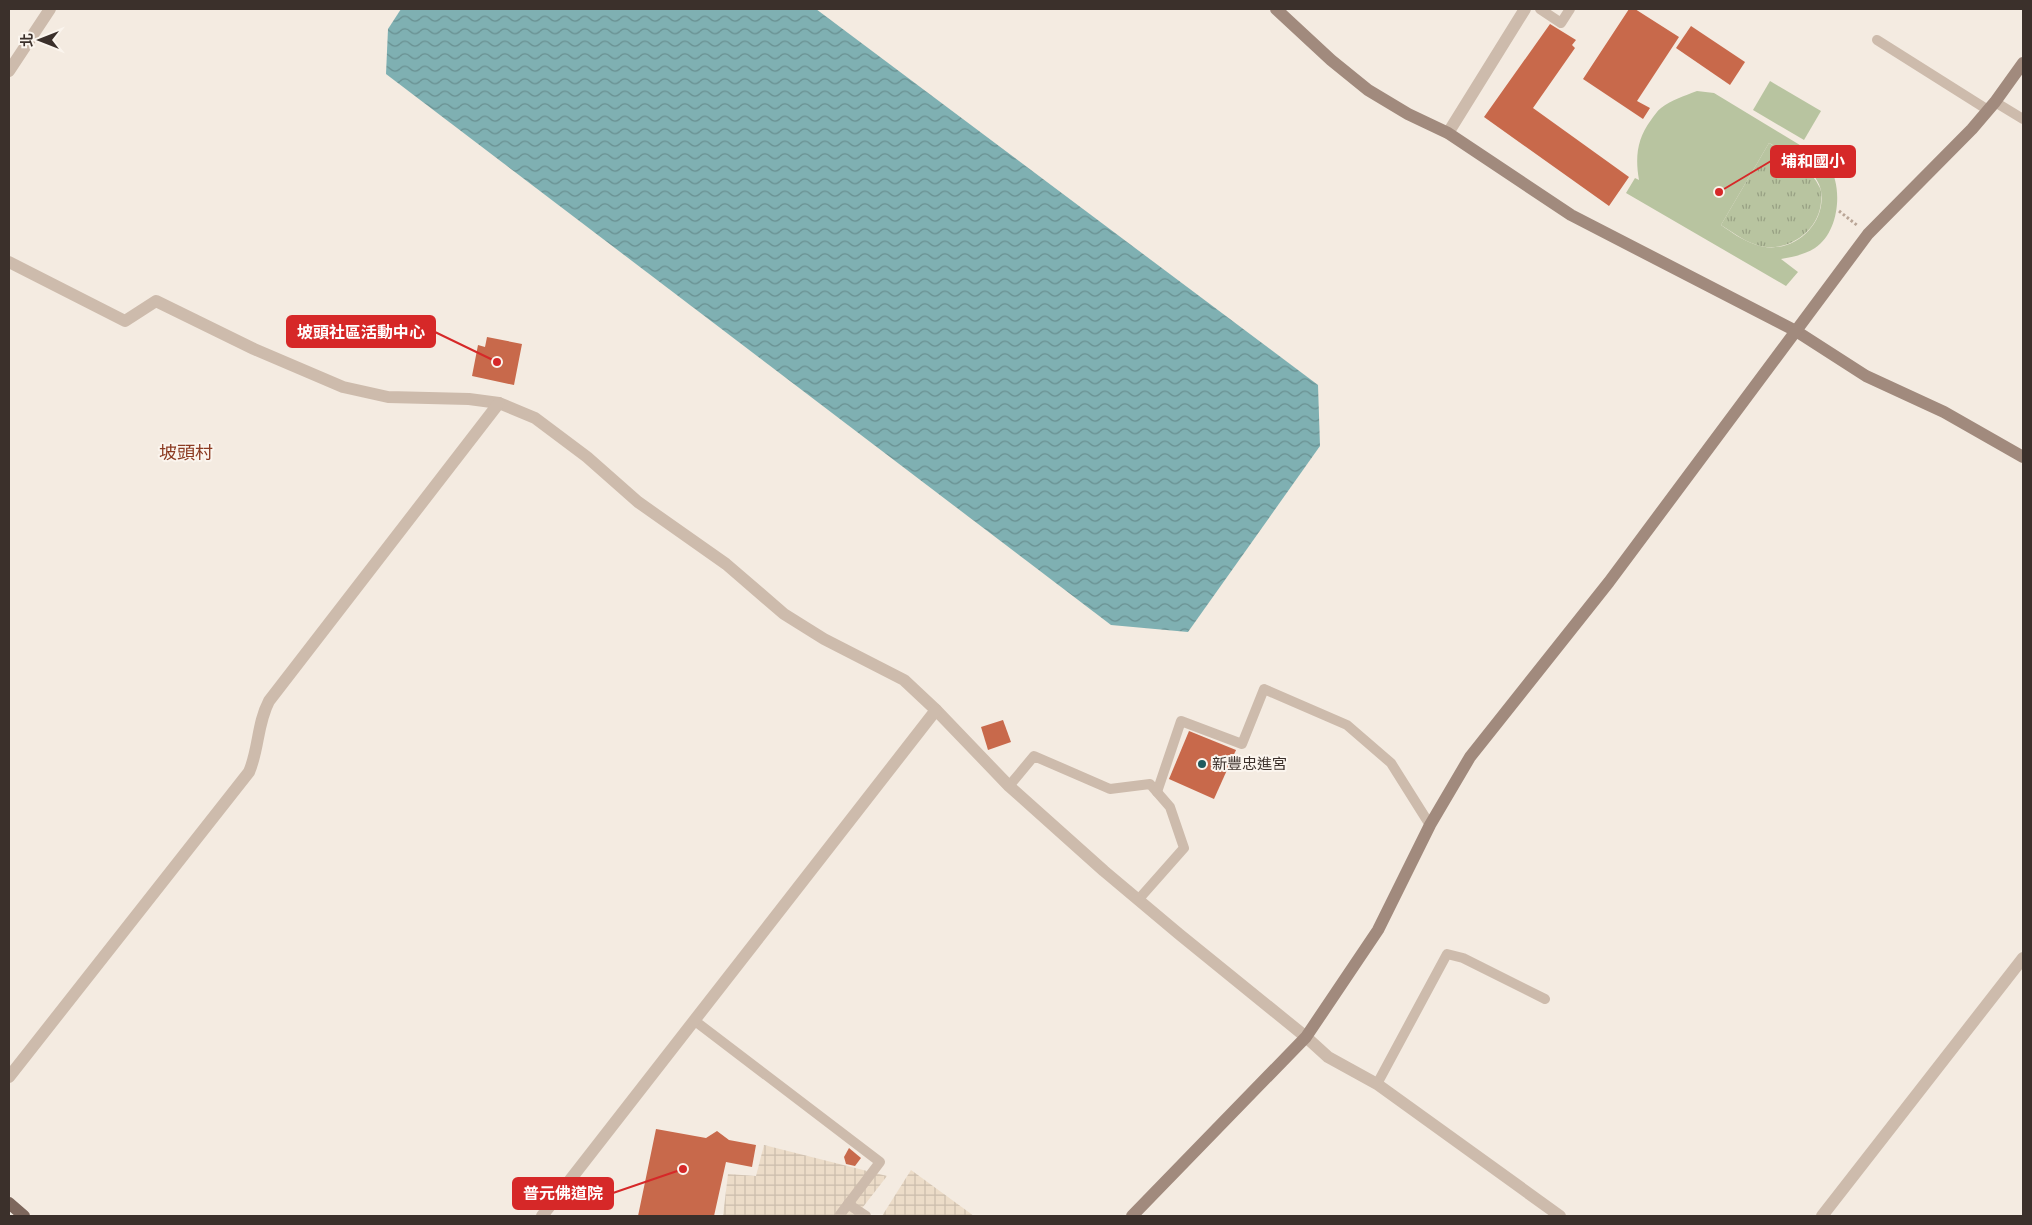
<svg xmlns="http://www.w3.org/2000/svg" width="2032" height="1225" font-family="'DM Sans','Noto Sans TC',sans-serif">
<defs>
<pattern id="grass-tufts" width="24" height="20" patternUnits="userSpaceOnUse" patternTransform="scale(1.25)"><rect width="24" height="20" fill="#b8c4a0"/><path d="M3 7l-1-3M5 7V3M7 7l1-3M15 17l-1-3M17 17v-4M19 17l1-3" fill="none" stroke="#97a083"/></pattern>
<pattern id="plaza-grid" width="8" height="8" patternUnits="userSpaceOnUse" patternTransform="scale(1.25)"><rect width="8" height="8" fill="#ecdcc8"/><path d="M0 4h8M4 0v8" fill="none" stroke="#cbbdac"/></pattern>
<pattern id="water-waves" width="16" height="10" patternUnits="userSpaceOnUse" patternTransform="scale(1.25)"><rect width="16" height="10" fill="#7fb0b2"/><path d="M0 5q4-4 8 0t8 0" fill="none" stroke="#699091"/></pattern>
</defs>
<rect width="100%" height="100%" fill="#f4ebe1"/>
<path fill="url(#grass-tufts)" d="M1769 143C1789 155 1809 165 1820 188 1822 192 1821 197 1821 202 1819 233 1783 256 1754 244 1742 240 1731 231 1721 225Z"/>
<g fill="#b8c4a0" fill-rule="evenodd">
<path d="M1770 81 1821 111 1804 140 1753 110Z"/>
<path d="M1697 91 1714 93 1828 162C1830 167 1834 174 1835 180 1841 203 1835 235 1815 248 1804 255 1792 257 1781 259L1798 272 1786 286 1626 193 1635 178 1639 180C1635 157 1637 139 1651 120 1654 116 1657 111 1661 108 1671 100 1684 96 1697 91ZM1769 143C1786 152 1818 170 1821 191 1827 227 1788 258 1754 244 1742 240 1731 232 1721 225Z"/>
</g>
<g fill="url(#plaza-grid)">
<path d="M764 1145 887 1176 856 1216H723L728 1174 756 1176Z"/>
<path d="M911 1170 974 1216H882Z"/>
</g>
<path fill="url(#water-waves)" d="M401 9H816L1318 385 1320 446 1188 632 1111 625 386 74 388 29Z"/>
<g fill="#c8694b">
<path d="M1629 9H1635L1679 37 1637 101 1650 108 1643 119 1583 79Z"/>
<path d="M1550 24 1576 40 1572 45 1575 48 1533 108 1629 177 1609 206 1484 117Z"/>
<path d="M1691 26 1745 62 1730 85 1676 48Z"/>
<path d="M487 337 522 344 514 385 472 376 478 345 485 347Z"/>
<path d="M1003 720 1011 742 988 750 981 727Z"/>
<path d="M1189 731 1236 750 1214 799 1169 779Z"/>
<path d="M656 1129 706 1138 717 1131 729 1140 756 1145 752 1167 726 1162 714 1216H638Z"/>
<path d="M849 1148 861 1158 855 1166 846 1164 844 1157Z"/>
</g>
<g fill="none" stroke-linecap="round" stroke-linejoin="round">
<path stroke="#b9a596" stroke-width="3" stroke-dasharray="2.5 2.5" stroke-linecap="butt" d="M1839 211 1858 226"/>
<g stroke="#cdbbac" stroke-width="10">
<path d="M1540 9 1561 23 1570 9"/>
<path d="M1877 40 1988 110"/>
<path d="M1995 102 2023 119"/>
<path d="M1009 786 1034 756 1110 789 1150 784 1170 807 1184 848 1138 900"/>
<path d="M1157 792 1181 721 1242 744 1264 689 1347 725 1391 763 1430 825"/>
<path d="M695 1021 880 1162 839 1216"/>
<path d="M1377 1084 1447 954 1463 958 1545 999"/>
<path d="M848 1204 866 1216"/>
</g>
<g stroke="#cdbbac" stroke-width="12">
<path d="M9 71 50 9"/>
<path d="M1448 133 1525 9"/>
<path d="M9 262 125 321 156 301 254 349 343 387 388 397 469 399 499 403 535 418 587 457 638 502 726 564 784 614 824 639 904 680 936 710 1009 786 1104 871 1179 934 1306 1037 1328 1057 1377 1084 1560 1216"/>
<path d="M9 1077 249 772C259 749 257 724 269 701L499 403"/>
<path d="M542 1216 936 710"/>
<path d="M1822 1216 2023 958"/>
</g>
<g stroke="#a18a7d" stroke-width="12">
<path d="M1276 9 1331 60 1368 90 1408 114 1448 133 1571 215 1796 331 1866 376 1944 412 2023 457"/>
<path d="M1132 1216 1306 1037 1378 930 1430 825 1470 757 1609 582 1868 234 1972 129 1995 102 2023 63"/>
</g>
<path stroke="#7d675c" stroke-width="12" d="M9 1203 24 1216"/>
</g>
<circle fill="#1f5a5e" stroke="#fbf5ee" stroke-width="2" cx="1202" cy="764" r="5"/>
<g text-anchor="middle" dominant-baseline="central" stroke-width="4" stroke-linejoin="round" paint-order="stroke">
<g font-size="15" fill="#3b302b" stroke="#fbf5ee" text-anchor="start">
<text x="1212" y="764">新豐忠進宮</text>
</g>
<g font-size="18" fill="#8c3b22" stroke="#fbf5ee">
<text x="186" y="453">坡頭村</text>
</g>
</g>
<path fill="none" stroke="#d62828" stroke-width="2" d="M1719 192L1771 161M497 362L435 332M683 1169L613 1193"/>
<g fill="#d62828" stroke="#fbf5ee" stroke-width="2">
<circle cx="1719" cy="192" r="5"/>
<circle cx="497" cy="362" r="5"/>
<circle cx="683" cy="1169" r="5"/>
</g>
<g fill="#d62828" stroke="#d62828" stroke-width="2">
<rect x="1771" y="146" width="84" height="31" rx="5"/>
<rect x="287" y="316" width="148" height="31" rx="5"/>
<rect x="513" y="1178" width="100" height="31" rx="5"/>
</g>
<g font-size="16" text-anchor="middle" font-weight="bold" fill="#fff">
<text x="1813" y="167">埔和國小</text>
<text x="361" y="338">坡頭社區活動中心</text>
<text x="563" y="1199">普元佛道院</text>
</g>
<rect width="2032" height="1225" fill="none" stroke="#3b302b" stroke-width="20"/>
<g transform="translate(40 40) rotate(270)" stroke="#fbf5ee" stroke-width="4" paint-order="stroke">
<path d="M0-4L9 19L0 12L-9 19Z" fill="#3b302b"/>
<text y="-8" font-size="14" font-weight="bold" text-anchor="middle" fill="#3b302b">北</text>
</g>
</svg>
